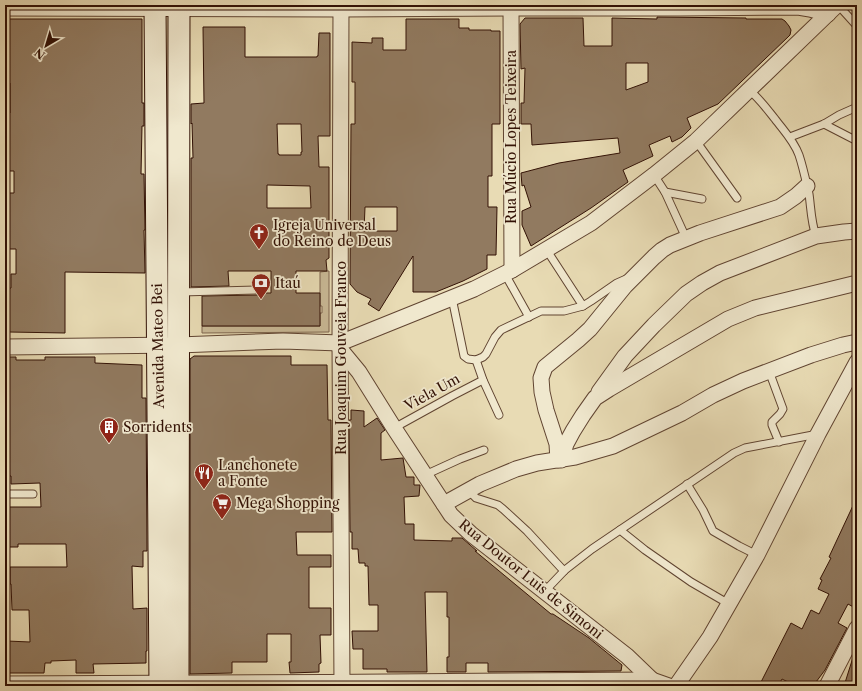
<svg xmlns="http://www.w3.org/2000/svg" width="862" height="691" font-family="'Libre Caslon Text',serif">
<rect width="100%" height="100%" fill="#e8dbb4"/>
<filter id="stains"><feTurbulence type="fractalNoise" baseFrequency=".005" numOctaves="4"/><feColorMatrix values="0 0 0 0 .2 0 0 0 0 .09 0 0 0 0 .02 0 0 0 .5 -.17"/></filter>
<radialGradient id="worn" r=".72"><stop offset=".6" stop-color="#630" stop-opacity="0"/><stop offset="1" stop-color="#630" stop-opacity=".3"/></radialGradient>
<path fill="#c9b996" stroke="#7e654e" d="M329 271V332L202 333V326H320V313H322V306H320V272Z"/>
<g fill="#917a60" stroke="#321105" fill-rule="evenodd">
<path d="M657 17 746 18V19H782L785 21 789 26 791 30 790 35 788 37 718 104 687 118 691 128 682 137 672 142 670 136 649 145 653 156 623 170 628 182 591 208 531 246 522 225V211L531 207 524 185 522 186 521 173 559 163 620 153 618 138 532 145 531 124H521V103H524L525 68 521 69 520 24 525 18H583L584 46H612V18L657 19ZM626 63H648V82L626 90Z"/>
<path d="M5 19H142V103H144V126H142L141 174H144L145 230H144L145 273 65 272V333L9 332V307H5V289L11 288V274H16V249H7V231H5V202H7V193H14V171H5V113H10V83H5Z"/>
<path d="M406 19H459V28H469V30H491V31H500V124H492V176H488V207H497L496 255H487V269L463 281 436 292H413V256L379 311 368 304 371 299 357 292 350 284 351 124H355V82H352V42L372 43V38H383V50H406ZM365 207H397V231H364Z"/>
<path d="M203 27H245V57H317V56H318L319 33H330V136H318L319 167H329V258L326 260 327 271H296V293H320V326H202V296L258 295 262 293H271V271H228L229 286 191 287V158H193L192 123 191 124V104L204 103ZM277 124H301L302 152H301V155H279V154H278ZM267 185 310 186 311 208H267Z"/>
<path d="M194 356H291V365H327L328 420H331L332 532H296L297 555H331V567H309V608H331V635H320L321 663 319 664V672L290 673 289 662H291V634H267V662H232V673L190 674V359Z"/>
<path d="M5 357H16V360H45V357H95V363L142 365V398H146L147 551H143V567L132 566 133 609 147 608V651H146V663L93 664 94 673H76V660L51 661V663H45L44 673H7V641L30 642 29 610H12L11 584H10V567H67L66 544H18V547H5V507H41L40 483 11 484V476H5Z"/>
<path d="M351 410 364 411V427L377 418 385 430 381 433V460L403 458 406 477H414V485H420L419 496 404 497 405 524H414V540L452 541V538H462L477 551H475L551 614H553L589 638 622 665 621 671 488 672V663H466V672H447V657H449V617H447V592H425L427 672H387V669H363V649H353L352 631H378V605H369L368 566H365V563H359L358 549H352V532H350L349 420H351Z"/>
<path d="M857 497V609L848 604 838 623 847 628 825 670 813 686H796L782 679 778 686H759L791 623 802 629 811 610 819 614 829 594 818 589 822 580 820 579 831 558 829 557Z"/>
<path d="M855 651 857 652V686H844Z"/>
</g>
<g fill="none" stroke-linecap="round" stroke-linejoin="round">
<defs>
<g id="lane">
<path d="M838 5 857 26"/>
<path d="M749 90C759 98 767 109 775 119 784 131 794 141 799 155 803 167 806 181 809 194 811 208 811 222 816 236"/>
<path d="M824 124 857 141"/>
<path d="M790 137 824 124 839 115 857 107"/>
<path d="M696 141 737 198"/>
<path d="M654 175 665 192 686 238"/>
<path d="M665 192 702 199"/>
<path d="M546 249 583 306"/>
<path d="M505 274 529 317"/>
<path d="M181 292 258 290"/>
<path d="M452 298 464 356 468 359 476 360 483 357 486 354 495 337 501 330 541 311H564L583 306 591 301 617 283 626 279"/>
<path d="M476 360 483 380 499 415"/>
<path d="M769 371 783 409 780 414 772 422V425L779 442"/>
<path d="M394 428 452 396 483 380"/>
<path d="M425 475 460 459 484 450"/>
<path d="M687 484 703 510 713 531 739 546 757 555"/>
<path d="M468 490 476 498 498 505 503 509 527 531 564 571"/>
<path d="M5 494H33"/>
<path d="M620 530 645 550 691 582 729 604"/>
<path d="M544 592 565 570 592 549 620 530 734 453 745 448 818 434"/>
</g>
<g id="street">
<path d="M341 5 340 343 342 686"/>
<path d="M511 5 512 270"/>
<path d="M5 8 341 9 511 8H679L798 7 810 9 828 14"/>
<path d="M5 347 179 345 283 341 340 343 474 289 512 270 591 223 654 175 696 141 837 5"/>
<path d="M340 349 359 372 394 428 451 515 471 534 627 656 652 680"/>
<path d="M599 392 625 356 654 325 686 294 702 283 720 273 816 236 844 232 857 231"/>
<path d="M558 460 557 444 546 410 542 392 541 378 545 367 578 340 590 329 625 286 654 257 662 250 670 245 700 233 780 207 796 196 807 186"/>
<path d="M561 460 566 444 573 431 583 415 595 398 609 389 728 319 755 308 857 283"/>
<path d="M444 504 480 484 516 469 537 463 575 457 613 446 682 413 713 395 743 381 811 355 843 345 857 342"/>
<path d="M5 684C221 684 436 681 652 680L669 686"/>
<path d="M676 686 710 637 757 555 818 434 857 362"/>
<path d="M827 686 857 628"/>
</g>
<g id="secondary">
<path d="M155 5 160 686"/>
<path d="M178 686 179 5"/>
</g>
</defs>
<use href="#lane" stroke="#604431" stroke-width="9"/>
<use href="#street" stroke="#604431" stroke-width="17"/>
<use href="#secondary" stroke="#321105" stroke-width="23"/>
<use href="#lane" stroke="#f0e8ce" stroke-width="7"/>
<use href="#street" stroke="#f0e8ce" stroke-width="15"/>
<use href="#secondary" stroke="#f0e8ce" stroke-width="21"/>
</g>
<defs>
<symbol id="church-pin" viewBox="-11 -11 22 30"><path d="M0 17L-7.5 6A9.5 9.5 0 1 1 7.5 6Z" fill="#8f2418" stroke="#f0e8ce"/><path d="M-1.2-6h2.4v3.5h3.3v2.4h-3.3V6h-2.4V-.1h-3.3v-2.4h3.3Z" fill="#fff"/></symbol>
<symbol id="bank-pin" viewBox="-11 -11 22 30"><path d="M0 17L-7.5 6A9.5 9.5 0 1 1 7.5 6Z" fill="#8f2418" stroke="#f0e8ce"/><path d="M-6-4H6V4H-6ZM0-2.3a2.3 2.3 0 1 0 0 4.6a2.3 2.3 0 1 0 0-4.6Z" fill="#fff"/></symbol>
<symbol id="building-pin" viewBox="-11 -11 22 30"><path d="M0 17L-7.5 6A9.5 9.5 0 1 1 7.5 6Z" fill="#8f2418" stroke="#f0e8ce"/><path d="M-4-6H4V6H1V3H-1V6H-4ZM-2.5-4.3h1.7v1.8h-1.7ZM.8-4.3h1.7v1.8H.8ZM-2.5-1h1.7V.8h-1.7ZM.8-1h1.7V.8H.8Z" fill="#fff"/></symbol>
<symbol id="restaurant-pin" viewBox="-11 -11 22 30"><path d="M0 17L-7.5 6A9.5 9.5 0 1 1 7.5 6Z" fill="#8f2418" stroke="#f0e8ce"/><path d="M-5-6h1v4h1v-4h1v4h1v-4h1v5L-1.5 .5V6h-2V.5L-5-1ZM5-6V6H3V1.5H1.5Q1.5-4 5-6Z" fill="#fff"/></symbol>
<symbol id="supermarket-pin" viewBox="-11 -11 22 30"><path d="M0 17L-7.5 6A9.5 9.5 0 1 1 7.5 6Z" fill="#8f2418" stroke="#f0e8ce"/><path d="M-6-5.5h2.5l.6 2H6L4.5 2H-2.5L-4.4-4H-6ZM-1.5 3.2a1.3 1.3 0 1 0 .1 0ZM3 3.2a1.3 1.3 0 1 0 .1 0Z" fill="#fff"/></symbol>
</defs>
<g fill-rule="evenodd">
<use href="#church-pin" x="248" y="222" width="22" height="30"/>
<use href="#bank-pin" x="250" y="272" width="22" height="30"/>
<use href="#building-pin" x="98" y="416" width="22" height="30"/>
<use href="#restaurant-pin" x="193" y="462" width="22" height="30"/>
<use href="#supermarket-pin" x="211" y="492" width="22" height="30"/>
</g>
<g text-anchor="middle" dominant-baseline="central" stroke-width="3.5" stroke-linejoin="round" paint-order="stroke">
<g font-size="14" fill="#321105" stroke="#f0e8ce">
<text transform="translate(511 137) rotate(-90)">Rua Múcio Lopes Teixeira</text>
<text transform="translate(158 346) rotate(-91)">Avenida Mateo Bei</text>
<text transform="translate(341 358) rotate(-90)">Rua Joaquim Gouveia Franco</text>
<text transform="translate(432 392) rotate(-29)">Viela Um</text>
<text transform="translate(531 579) rotate(39)">Rua Doutor Luis de Simoni</text>
</g>
<g font-size="14" fill="#321105" stroke="#f0e8ce" text-anchor="start">
<text x="273" y="225">Igreja Universal<tspan x="273" dy="16">do Reino de Deus</tspan></text>
<text x="275" y="283">Itaú</text>
<text x="123" y="427">Sorridents</text>
<text x="218" y="465">Lanchonete<tspan x="218" dy="16">a Fonte</tspan></text>
<text x="236" y="503">Mega Shopping</text>
</g>
</g>
<rect width="862" height="691" fill="none" stroke="#e8dbb4" stroke-width="20"/>
<rect x="6" y="6" width="850" height="679" fill="none" stroke="#321105" stroke-width="2"/>
<rect x="10" y="10" width="842" height="671" fill="none" stroke="#321105"/>
<g transform="translate(46 46) rotate(218)" stroke="#f0e8ce" stroke-width="3" paint-order="stroke">
<path d="M0-3L7 15L0 10L-7 15Z" fill="#321105"/>
<text y="-6" font-size="11" font-weight="bold" text-anchor="middle" fill="#321105">N</text>
</g>
<rect width="100%" height="100%" filter="url(#stains)"/>
<rect width="100%" height="100%" fill="url(#worn)"/>
</svg>
